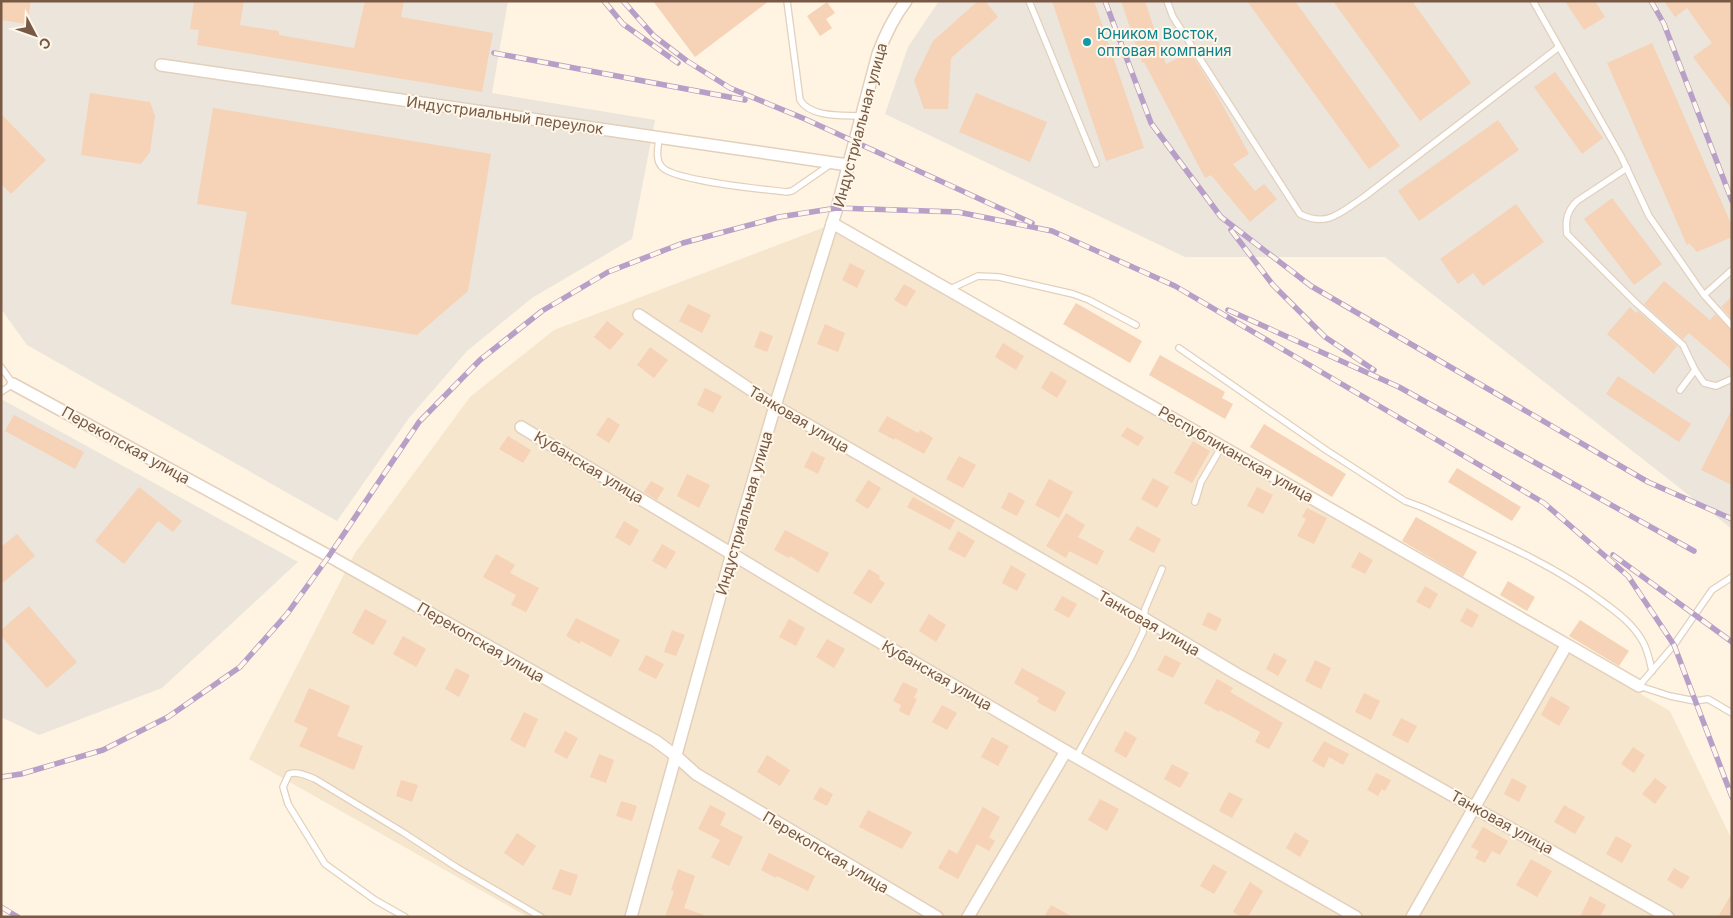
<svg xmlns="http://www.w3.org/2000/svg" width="1733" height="918" font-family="Inter,sans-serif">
<rect width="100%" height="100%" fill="#fef4e1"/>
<path fill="#f6e6ce" d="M825 227 1670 711 1732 840V917H528L249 759 355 553 470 397 554 330Z"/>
<g fill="#ece5dc">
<path d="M1 1H508L492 93 655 120 632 239 532 298 467 351 409 418 337 521 27 345 1 309Z"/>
<path d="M939 1H1732V529L1385 257H1185L885 114 908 47Z"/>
<path d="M1 399 298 562 162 688 39 735 1 717Z"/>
</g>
<g fill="#f6d2b6">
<path d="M1 1H31L27 24 1 20Z"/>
<path d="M194 1H244L240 25 279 31V35L354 48 365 1H404L401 17 493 33 482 92 197 45 199 30 190 29Z"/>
<path d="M653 1H769L695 57Z"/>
<path d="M978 1H985L998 17 951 58 948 109H924L914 80 933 41Z"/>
<path d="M1052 1H1094L1144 148 1106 161Z"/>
<path d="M1121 1H1145L1166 64 1190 52 1216 93 1249 154 1233 164 1255 191 1264 184 1277 199 1250 222 1211 175 1205 178 1144 62 1142 63Z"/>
<path d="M1247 1H1295L1400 146 1369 169Z"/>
<path d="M1333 1H1412L1471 83 1420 121Z"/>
<path d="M1565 1H1595L1605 17 1584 30Z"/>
<path d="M1664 1H1732V109L1693 57 1712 43 1687 8 1675 17Z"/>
<path d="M827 2 835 13 826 19 832 28 820 36 807 16Z"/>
<path d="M1652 43 1732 226V237L1697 252 1689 243 1687 245 1607 63Z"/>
<path d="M1555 72 1603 138 1582 154 1534 87Z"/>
<path d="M90 93 150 102 155 116 150 152 141 164 81 155Z"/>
<path d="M976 93 1047 122 1030 162 959 132Z"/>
<path d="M213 108 491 154 468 291 417 335 231 304 247 212 197 204Z"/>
<path d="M1 114 46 160 11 194 1 184Z"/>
<path d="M1498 120 1519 150 1419 221 1398 191Z"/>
<path d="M1612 198 1662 264 1634 285 1584 219Z"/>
<path d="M1516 204 1544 242 1483 286 1473 273 1458 284 1440 259Z"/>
<path d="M850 263 865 271 857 288 842 280Z"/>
<path d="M1664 281 1710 320 1715 314 1732 331V370L1689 333 1683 339 1644 304Z"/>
<path d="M904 284 916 291 906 307 894 300Z"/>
<path d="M1732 296V319L1721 307Z"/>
<path d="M1076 303 1142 341 1130 363 1063 324Z"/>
<path d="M688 304 711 315 702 333 679 321Z"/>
<path d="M1630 307 1636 313 1638 311 1677 346 1654 374 1607 334Z"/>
<path d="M607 321 624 334 610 350 594 337Z"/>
<path d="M825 324 845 333 838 352 817 344Z"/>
<path d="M760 331 773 336 767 352 754 347Z"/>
<path d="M1003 343 1024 356 1016 370 995 357Z"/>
<path d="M650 347 668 360 654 378 637 365Z"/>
<path d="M1160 355 1225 392 1222 398 1233 404 1225 419 1149 375Z"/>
<path d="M1051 371 1067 381 1057 398 1041 388Z"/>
<path d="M1618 376 1691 424 1679 442 1606 394Z"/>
<path d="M705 388 722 396 713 413 697 405Z"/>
<path d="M1732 409V485L1701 470Z"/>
<path d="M14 415 84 452 75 469 5 431Z"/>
<path d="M887 416 918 433 920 430 933 438 924 454 895 438 894 440 878 431Z"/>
<path d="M608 417 620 425 609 443 596 435Z"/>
<path d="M1264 424 1346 474 1332 497 1250 447Z"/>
<path d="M1127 427 1144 437 1138 446 1121 436Z"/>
<path d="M508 436 531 450 523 463 499 449Z"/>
<path d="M1193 441 1210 451 1192 483 1174 473Z"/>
<path d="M812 451 825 458 818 474 804 467Z"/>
<path d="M959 456 976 465 963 488 946 479Z"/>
<path d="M1457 468 1521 507 1512 521 1448 482Z"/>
<path d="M687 474 710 485 699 508 677 496Z"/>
<path d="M1153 478 1169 487 1157 508 1141 499Z"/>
<path d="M1049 479 1073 492 1059 518 1035 505Z"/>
<path d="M868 480 881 488 868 509 855 501Z"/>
<path d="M651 481 664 488 657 500 644 492Z"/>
<path d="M139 487 182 521 173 532 158 521 124 564 95 541Z"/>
<path d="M1257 487 1273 495 1263 514 1247 506Z"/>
<path d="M1009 492 1025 501 1017 516 1001 508Z"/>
<path d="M913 497 955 520 950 530 907 507Z"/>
<path d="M1307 508 1327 518 1314 544 1297 536 1306 519 1302 517Z"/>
<path d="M1066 513 1085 525 1078 537 1104 551 1097 565 1069 551 1066 558 1046 546Z"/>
<path d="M1416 517 1477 552 1463 577 1402 541Z"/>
<path d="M624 521 639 530 630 546 615 537Z"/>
<path d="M1137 526 1161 539 1154 553 1129 540Z"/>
<path d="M785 530 829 553 818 573 790 556 789 558 774 550Z"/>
<path d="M958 531 975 541 965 558 948 549Z"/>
<path d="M17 534 35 556 1 584V547Z"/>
<path d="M662 544 676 552 666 569 652 561Z"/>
<path d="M1359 552 1373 560 1365 574 1351 567Z"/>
<path d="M496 554 515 565 510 573 539 588 526 612 511 605 516 595 483 577Z"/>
<path d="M1011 565 1026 574 1017 591 1002 583Z"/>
<path d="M869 569 880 576 879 579 885 583 871 604 853 593Z"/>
<path d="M1508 581 1535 597 1527 611 1500 595Z"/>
<path d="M1425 586 1438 594 1430 609 1416 602Z"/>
<path d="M1062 596 1077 604 1069 618 1054 610Z"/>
<path d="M29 606 77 662 47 688 1 636V630Z"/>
<path d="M1467 608 1479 615 1472 628 1460 621Z"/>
<path d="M365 609 387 621 373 645 352 633Z"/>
<path d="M1208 612 1222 619 1216 631 1202 625Z"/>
<path d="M929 614 946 625 936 642 919 631Z"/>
<path d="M576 618 620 640 611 657 581 641 580 644 566 636Z"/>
<path d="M789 619 805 628 796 646 779 637Z"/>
<path d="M1580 620 1629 651 1619 666 1569 636Z"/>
<path d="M672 630 685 635 676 656 664 652Z"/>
<path d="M403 636 426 649 416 667 393 654Z"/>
<path d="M827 639 845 649 834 668 816 657Z"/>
<path d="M1274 653 1287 660 1278 676 1266 669Z"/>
<path d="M646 655 664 664 656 679 638 670Z"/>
<path d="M1165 655 1181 663 1173 678 1157 670Z"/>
<path d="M1315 660 1331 668 1321 689 1305 681Z"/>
<path d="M456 668 470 675 459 697 445 689Z"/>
<path d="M1022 668 1066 692 1055 712 1037 702 1039 698 1014 683Z"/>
<path d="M1217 679 1233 688 1230 692 1283 723 1269 749 1255 742 1260 732 1220 710 1219 712 1204 703Z"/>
<path d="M903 682 918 689 914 698 917 699 909 716 899 711 901 705 893 701Z"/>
<path d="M309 688 350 706 337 736 363 746 354 770 299 746 308 728 294 722Z"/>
<path d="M1364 693 1380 701 1371 720 1355 712Z"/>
<path d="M1551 696 1570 707 1559 726 1541 715Z"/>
<path d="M942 705 957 713 947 730 932 722Z"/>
<path d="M524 712 538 719 525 748 510 740Z"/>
<path d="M1401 718 1417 726 1408 743 1392 735Z"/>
<path d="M565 731 578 738 567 759 554 752Z"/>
<path d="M1125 731 1137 738 1126 758 1114 751Z"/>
<path d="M992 737 1009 746 998 766 981 757Z"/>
<path d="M1324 741 1349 754 1343 765 1329 757 1324 768 1312 761Z"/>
<path d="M1633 747 1645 755 1634 773 1621 764Z"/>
<path d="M599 754 614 760 606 783 590 777Z"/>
<path d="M767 755 790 770 780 786 757 772Z"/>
<path d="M1172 764 1189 773 1180 788 1164 779Z"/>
<path d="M1376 773 1391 780 1385 791 1382 789 1378 796 1367 790Z"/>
<path d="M1512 778 1527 786 1519 802 1504 794Z"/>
<path d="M1655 778 1667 787 1655 804 1642 794Z"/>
<path d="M401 780 418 785 412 802 396 796Z"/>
<path d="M820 787 833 794 827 806 813 799Z"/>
<path d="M1229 792 1243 799 1232 818 1219 811Z"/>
<path d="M1100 799 1119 809 1107 831 1088 820Z"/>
<path d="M621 801 637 806 632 821 616 816Z"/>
<path d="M710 805 726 813 720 825 743 837 729 866 711 857 720 840 698 829Z"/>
<path d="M1564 805 1585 817 1575 834 1554 822Z"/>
<path d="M983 807 1000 817 989 837 995 841 989 851 977 844 958 879 938 868 949 849 957 854Z"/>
<path d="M868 810 912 832 902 849 859 827Z"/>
<path d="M1483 827 1508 841 1500 855 1492 851 1485 863 1475 858 1479 851 1471 847Z"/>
<path d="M1295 832 1309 841 1300 857 1286 848Z"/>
<path d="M517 833 536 846 523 866 504 853Z"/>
<path d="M1616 836 1632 845 1622 863 1606 854Z"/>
<path d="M769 853 815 876 808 891 777 876 776 878 761 870Z"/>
<path d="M1531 859 1552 871 1537 897 1516 885Z"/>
<path d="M1213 864 1227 872 1214 894 1200 886Z"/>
<path d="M1674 868 1690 877 1682 889 1667 880Z"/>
<path d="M560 869 578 875 571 896 552 889Z"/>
<path d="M678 869 695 876 684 908 704 915V917H665L674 891 671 890Z"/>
<path d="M1250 882 1263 891 1248 917H1241L1233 912Z"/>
<path d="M1732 893V917H1718Z"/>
<path d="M1590 896 1606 905 1600 917H1580Z"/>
<path d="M1051 905 1073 917H1044Z"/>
</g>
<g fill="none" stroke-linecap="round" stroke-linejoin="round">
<defs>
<g id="service">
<path d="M787 1 800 100C811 118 843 115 861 116"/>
<path d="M1029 1 1096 164"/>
<path d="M1167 1 1173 17 1300 214C1327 228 1341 212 1364 197L1559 47"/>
<path d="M1533 1 1621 156 1649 216 1704 295 1732 270"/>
<path d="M659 138C658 147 655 160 662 167 674 181 763 189 786 192L792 191 831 164"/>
<path d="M1627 168 1577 201C1567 211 1565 220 1567 234L1636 303 1683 345 1695 370 1680 390"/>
<path d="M948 290 978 276 999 277 1073 294 1089 300 1136 325"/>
<path d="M1704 295 1732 326"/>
<path d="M1179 348 1326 450 1405 501 1424 508C1485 536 1549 561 1603 602 1618 613 1634 625 1643 642 1648 651 1650 662 1652 671"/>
<path d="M1 367 13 384 1 392"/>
<path d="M1695 370 1704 383 1716 386 1732 379"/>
<path d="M1195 502 1201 482 1222 446"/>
<path d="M1732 577 1712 590 1674 645 1639 686 1670 696 1695 701 1708 699 1732 713"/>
<path d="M1076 757 1131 657 1143 632 1145 609 1162 569"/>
<path d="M405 917 375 900 325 864 288 804 283 787 289 774C298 771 307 776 315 779L404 833 456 867 541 917"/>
</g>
<g id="minor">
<path d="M161 65 848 165"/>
<path d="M832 223 1639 686"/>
<path d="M639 315 775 406 1145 619 1235 673 1668 917"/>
<path d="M13 384 329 556 656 741 676 756 696 774 937 917"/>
<path d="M521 427 820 607 1076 757 1356 917"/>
<path d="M631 917 732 553 775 406 837 208 878 54C885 35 893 18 906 1"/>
<path d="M968 917 1066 751"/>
<path d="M1412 917 1566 646"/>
</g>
</defs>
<use href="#service" stroke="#e3d0bc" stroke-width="8"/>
<use href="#minor" stroke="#e3d0bc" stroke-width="14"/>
<use href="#service" stroke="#fff" stroke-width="5.5"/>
<use href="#minor" stroke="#fff" stroke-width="11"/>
<defs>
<g id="rail">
<path d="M604 1 623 24 678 63"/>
<path d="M623 1 654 36 687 61 730 88 805 119 1032 223"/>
<path d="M1105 1 1151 123 1221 217 1311 286 1648 482 1732 519"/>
<path d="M1651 1 1664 24 1732 201"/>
<path d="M494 53 745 100"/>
<path d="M1231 230 1273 285 1325 337 1374 370"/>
<path d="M1228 310 1399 387 1694 551"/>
<path d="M1613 555 1732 642"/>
<path d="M1 777 21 774 103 750 168 717 240 667 287 614 329 556 419 422 480 360 542 311 608 272 683 243 779 217 837 208 958 212 1052 231 1175 286 1544 503 1628 576 1674 645 1732 797"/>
<path d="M1 907 18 917"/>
</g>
</defs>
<use href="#rail" stroke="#b79fc8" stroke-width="5.5"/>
<use href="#rail" stroke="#fff7e9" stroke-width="4" stroke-dasharray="11" stroke-linecap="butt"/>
</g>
<circle fill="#0f9aa8" stroke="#fff7e9" stroke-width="2" cx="1087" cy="42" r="5"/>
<g text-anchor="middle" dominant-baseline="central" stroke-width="4" stroke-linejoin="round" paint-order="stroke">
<g font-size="15" fill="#0d838f" stroke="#fff7e9" text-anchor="start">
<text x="1097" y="33">Юником Восток,<tspan x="1097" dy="17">оптовая компания</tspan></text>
</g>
<g font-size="15" fill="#775945" stroke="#fff7e9">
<text transform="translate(505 115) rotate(8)">Индустриальный переулок</text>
<text transform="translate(860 125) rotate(-75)">Индустриальная улица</text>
<text transform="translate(799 419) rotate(31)">Танковая улица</text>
<text transform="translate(126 445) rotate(29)">Перекопская улица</text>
<text transform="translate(1236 454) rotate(30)">Республиканская улица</text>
<text transform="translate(589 467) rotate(31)">Кубанская улица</text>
<text transform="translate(744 513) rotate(-74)">Индустриальная улица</text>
<text transform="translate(1149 623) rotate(30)">Танковая улица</text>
<text transform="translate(481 642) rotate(30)">Перекопская улица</text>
<text transform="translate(937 675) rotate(30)">Кубанская улица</text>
<text transform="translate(1502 822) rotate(29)">Танковая улица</text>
<text transform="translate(826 852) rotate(31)">Перекопская улица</text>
</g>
</g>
<rect width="1733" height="918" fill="none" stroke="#775945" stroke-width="5"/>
<g transform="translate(35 35) rotate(131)" stroke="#fff7e9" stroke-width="4" paint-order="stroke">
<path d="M0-4L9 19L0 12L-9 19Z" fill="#775945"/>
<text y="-8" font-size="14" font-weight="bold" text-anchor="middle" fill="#775945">С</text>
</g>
</svg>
